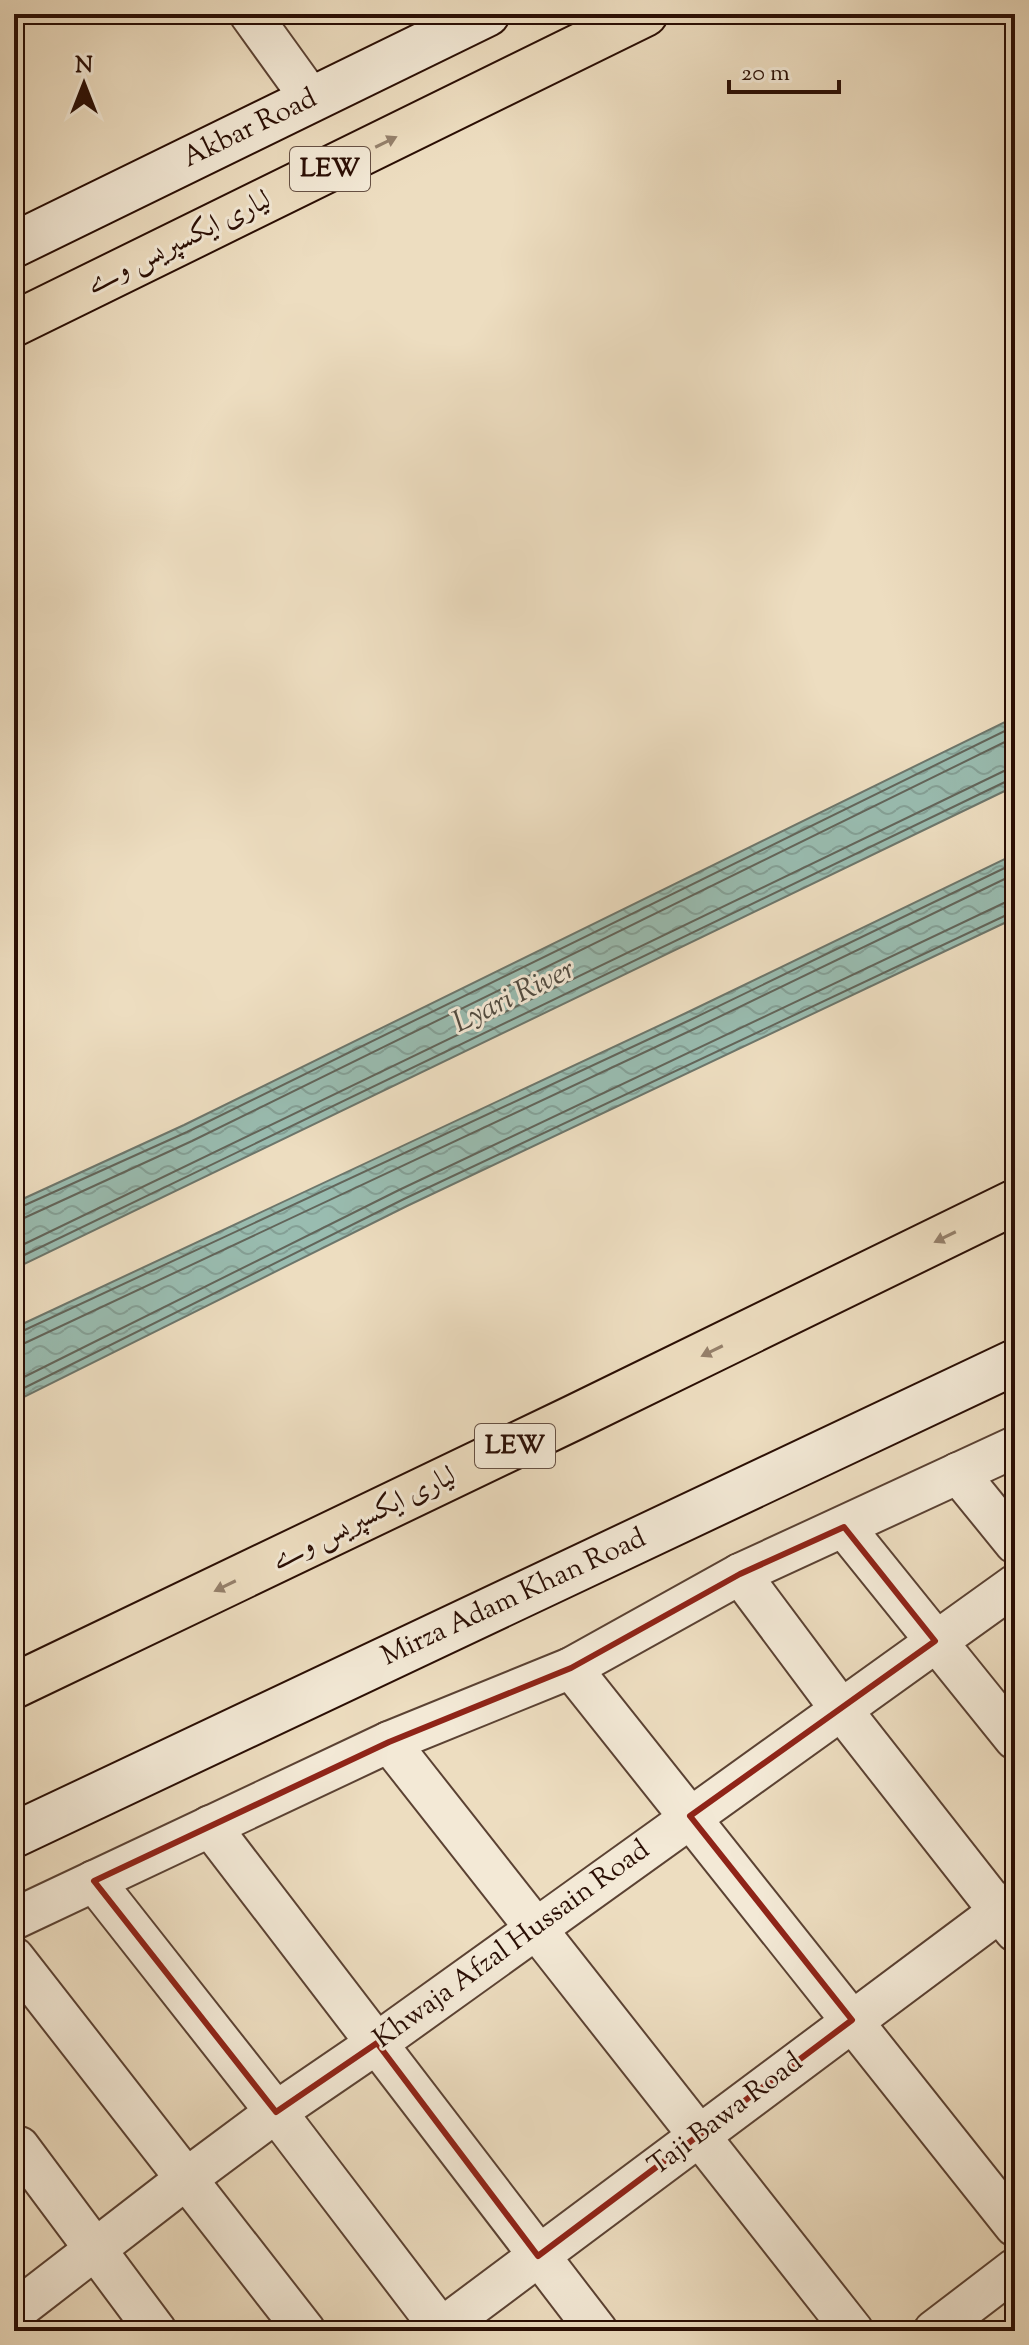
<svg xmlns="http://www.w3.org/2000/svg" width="1029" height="2345" font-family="'Sorts Mill Goudy',Amiri,serif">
<defs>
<pattern id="water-waves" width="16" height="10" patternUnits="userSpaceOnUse" patternTransform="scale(2)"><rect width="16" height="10" fill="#99bcb0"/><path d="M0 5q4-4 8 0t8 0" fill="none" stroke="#84a096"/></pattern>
</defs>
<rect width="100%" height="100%" fill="#edddc0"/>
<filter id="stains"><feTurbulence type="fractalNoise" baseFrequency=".0025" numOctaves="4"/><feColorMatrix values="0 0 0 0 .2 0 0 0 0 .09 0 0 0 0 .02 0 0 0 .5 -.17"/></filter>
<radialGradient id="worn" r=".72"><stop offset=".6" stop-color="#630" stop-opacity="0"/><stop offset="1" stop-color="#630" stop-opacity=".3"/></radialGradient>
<g fill="url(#water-waves)" stroke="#6d766b" stroke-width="2">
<path d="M1015 717V786L14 1269V1203L184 1125Z"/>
<path d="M1015 854V918L407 1206 14 1402V1328L686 1013Z"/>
</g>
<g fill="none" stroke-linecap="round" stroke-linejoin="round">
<g stroke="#62655a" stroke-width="2">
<path d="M14 1210 187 1132 1015 726"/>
<path d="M14 1220 24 1218 192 1141 1015 737"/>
<path d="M14 1249 1004 771 1015 769"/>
<path d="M14 1260 1009 780 1015 779"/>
<path d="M14 1335 690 1020 1015 863"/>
<path d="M14 1345 25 1343 694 1029 1015 874"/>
<path d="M14 1382 399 1190 1004 903 1015 901"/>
<path d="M14 1393 404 1199 1015 911"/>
</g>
<defs>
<g id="street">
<path d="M250 14 312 100"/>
<path d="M958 1473 1015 1543"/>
<path d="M844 1527 1015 1739"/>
<path d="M740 1574 840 1708 1015 1931"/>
<path d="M571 1668 1015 2226"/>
<path d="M389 1742 853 2331"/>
<path d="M210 1826 597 2331"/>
<path d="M94 1881 276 2112 443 2331"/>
<path d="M14 1919 389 1742 571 1668 740 1574 1015 1447"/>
<path d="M14 1958 305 2331"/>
<path d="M19 2147 156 2331"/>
<path d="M14 2312 186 2179 276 2112 377 2043 1015 1585"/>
<path d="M438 2331 1015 1900"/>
<path d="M934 2331 1015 2269"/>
</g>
<g id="secondary">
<path d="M14 245 487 14"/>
<path d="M14 1835 1015 1362"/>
</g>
<g id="highway">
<path d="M14 324 645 14"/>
<path d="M14 1686 573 1418 1015 1202"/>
</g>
</defs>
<use href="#street" stroke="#5b4233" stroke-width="44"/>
<use href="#secondary" stroke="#2a0e04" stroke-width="48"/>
<use href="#highway" stroke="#2a0e04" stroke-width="48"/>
<use href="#street" stroke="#f3e9d6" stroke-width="40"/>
<use href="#secondary" stroke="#f3e9d6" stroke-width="44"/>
<use href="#highway" stroke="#edddc0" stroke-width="44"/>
</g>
<defs><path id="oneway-solid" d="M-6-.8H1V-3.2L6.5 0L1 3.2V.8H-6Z" transform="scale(2)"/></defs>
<g fill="#95806b">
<use href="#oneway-solid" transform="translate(386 142) rotate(-26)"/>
<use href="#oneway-solid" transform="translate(945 1237) rotate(154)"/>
<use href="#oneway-solid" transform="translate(712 1351) rotate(154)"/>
<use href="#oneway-solid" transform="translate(225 1586) rotate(154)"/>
</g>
<path fill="none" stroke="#8f2418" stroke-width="6" stroke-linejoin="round" d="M844 1527 935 1641 690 1816 852 2020 538 2256 377 2043 276 2112 94 1881 389 1742 571 1668 740 1574Z"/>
<g text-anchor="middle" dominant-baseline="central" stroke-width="6" stroke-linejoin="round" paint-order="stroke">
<g fill="#f3e9d6" stroke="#665043" stroke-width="2">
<rect x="290" y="147" width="80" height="44" rx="6"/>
<rect x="475" y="1424" width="80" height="44" rx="6"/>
</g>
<g font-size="26" font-weight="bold" fill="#2a0e04">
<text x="330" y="169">LEW</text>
<text x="515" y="1446">LEW</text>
</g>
<g font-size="28" fill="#2a0e04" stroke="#f3e9d6">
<text transform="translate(250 129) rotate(-26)">Akbar Road</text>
<text transform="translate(179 243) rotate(-26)">لیاری ایکسپریس وے</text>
<text transform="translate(364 1519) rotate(-26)">لیاری ایکسپریس وے</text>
<text transform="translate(514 1598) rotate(-25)">Mirza Adam Khan Road</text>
<text transform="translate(512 1945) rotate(-36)">Khwaja Afzal Hussain Road</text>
<text transform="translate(726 2115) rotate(-37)">Taji Bawa Road</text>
</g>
<g font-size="30" font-style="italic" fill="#514b40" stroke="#f3e9d6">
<text transform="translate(514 997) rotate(-26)">Lyari River</text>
</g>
</g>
<rect width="1029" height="2345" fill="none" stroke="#edddc0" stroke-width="48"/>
<rect x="16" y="16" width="997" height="2313" fill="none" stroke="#2a0e04" stroke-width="4"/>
<rect x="24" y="24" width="981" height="2297" fill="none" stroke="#2a0e04" stroke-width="2"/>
<g transform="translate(84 84)" stroke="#f3e9d6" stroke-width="6" paint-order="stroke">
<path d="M0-6L14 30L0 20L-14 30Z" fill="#2a0e04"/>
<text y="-12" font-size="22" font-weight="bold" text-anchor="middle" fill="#2a0e04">N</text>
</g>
<path d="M729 80v12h110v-12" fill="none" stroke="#2a0e04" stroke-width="4"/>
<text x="741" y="80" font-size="24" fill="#2a0e04" stroke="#f3e9d6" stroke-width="6" paint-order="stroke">20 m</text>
<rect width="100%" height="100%" filter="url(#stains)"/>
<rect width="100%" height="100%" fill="url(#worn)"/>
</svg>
